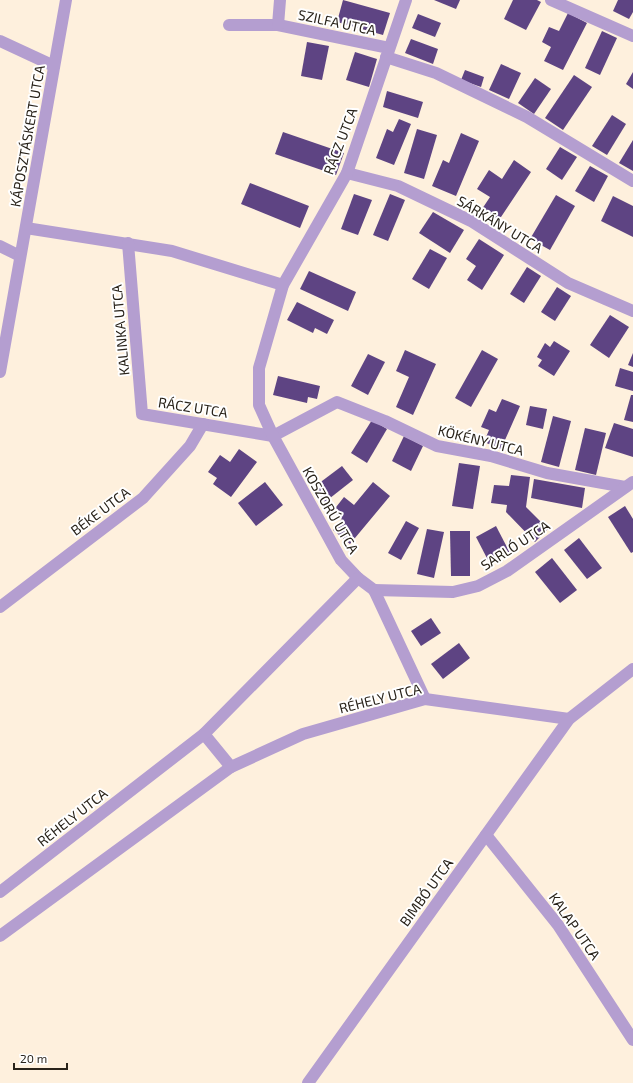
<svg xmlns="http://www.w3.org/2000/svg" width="633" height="1083" font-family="'Exo 2',sans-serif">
<rect width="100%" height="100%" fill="#fef0dd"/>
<g fill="#5e4483">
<path d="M343 0 390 13 383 35 337 22Z"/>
<path d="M434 0H460L456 9Z"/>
<path d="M513 0H537L541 2 526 30 504 19Z"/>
<path d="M618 0H633V12L629 19 613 11Z"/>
<path d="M568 13 587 23 563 70 544 61 551 47 542 42 549 27 559 31Z"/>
<path d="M418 14 441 23 435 37 412 28Z"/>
<path d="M602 31 617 38 600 75 585 68Z"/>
<path d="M411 39 438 49 433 64 405 53Z"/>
<path d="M307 42 329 46 322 80 301 76Z"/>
<path d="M355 52 377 59 369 87 346 80Z"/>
<path d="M501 64 521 73 509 99 489 90Z"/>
<path d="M465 70 484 77 481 87 461 80Z"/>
<path d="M633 72V89L626 84Z"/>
<path d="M574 75 592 87 563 130 545 118Z"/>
<path d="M535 78 551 89 534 114 518 103Z"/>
<path d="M387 91 423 102 418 118 383 107Z"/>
<path d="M612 115 626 124 607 155 592 146Z"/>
<path d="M399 119 411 124 394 165 376 158 387 129 393 132Z"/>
<path d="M417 129 437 135 424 179 404 173Z"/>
<path d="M283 132 344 153 336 175 275 154Z"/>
<path d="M461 133 479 141 456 196 432 186 443 160 449 163Z"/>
<path d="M633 140V171L619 163Z"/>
<path d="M560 147 577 157 562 180 546 169Z"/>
<path d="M514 160 531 172 499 220 482 209 490 197 477 189 489 170 502 179Z"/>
<path d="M590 166 608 176 594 202 575 191Z"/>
<path d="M250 183 309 206 300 228 241 204Z"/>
<path d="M354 194 372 200 358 235 341 229Z"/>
<path d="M390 194 405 200 388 241 373 235Z"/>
<path d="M556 195 575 206 550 250 530 239Z"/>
<path d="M613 196 633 206V237L601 221Z"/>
<path d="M433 212 464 230 450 253 419 233Z"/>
<path d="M479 239 504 255 482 290 467 280 476 266 466 259Z"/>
<path d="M430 249 447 258 429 289 412 279Z"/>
<path d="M527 267 541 276 524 303 510 294Z"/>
<path d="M309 271 356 292 348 311 300 289Z"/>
<path d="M557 287 571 296 555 321 541 312Z"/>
<path d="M297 302 334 320 327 334 315 328 313 333 287 320Z"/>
<path d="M610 315 629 327 609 358 590 345Z"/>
<path d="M554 341 570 351 554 376 538 366 542 360 537 357 545 343 550 347Z"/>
<path d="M405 350 436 364 413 415 396 407 409 377 396 371Z"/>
<path d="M482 350 498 359 471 407 455 398Z"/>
<path d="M633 353V367L628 365Z"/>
<path d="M368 354 385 362 368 395 351 386Z"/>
<path d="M620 368 633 372V391L615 386Z"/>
<path d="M278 376 320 386 317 399 308 397 307 403 273 395Z"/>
<path d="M631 395H633V422L624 420Z"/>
<path d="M502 399 520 406 501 449 484 442 489 430 481 427 489 409 496 412Z"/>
<path d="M530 406 547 409 543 429 526 425Z"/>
<path d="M553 416 571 421 559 467 541 462Z"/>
<path d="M372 420 387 429 367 463 351 453Z"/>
<path d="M614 423 633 429V457L605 448Z"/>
<path d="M585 428 606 433 596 475 575 470Z"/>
<path d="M404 436 423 446 411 471 392 461Z"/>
<path d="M239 449 257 462 231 497 213 484 217 478 208 472 220 455 230 462Z"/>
<path d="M459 463 480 466 473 509 452 506Z"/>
<path d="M342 466 353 480 325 502 314 487Z"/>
<path d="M511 475 530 477 526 507 548 529 535 542 506 512 507 505 491 503 494 485 509 486Z"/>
<path d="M534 479 585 488 582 508 531 498Z"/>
<path d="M265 482 283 505 256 526 238 503Z"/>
<path d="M373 482 390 496 350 544 333 530 342 519 333 511 344 497 354 505Z"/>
<path d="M625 506 633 519V552L631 553 608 517Z"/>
<path d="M406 521 419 528 401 560 388 553Z"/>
<path d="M496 526 510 553 490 564 476 537Z"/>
<path d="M427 529 444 532 434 578 417 574Z"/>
<path d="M450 531H470V576H451Z"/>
<path d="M579 538 602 568 587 579 564 550Z"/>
<path d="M552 558 577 590 560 603 535 572Z"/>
<path d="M431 618 441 633 421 646 411 631Z"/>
<path d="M459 643 470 658 443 679 431 664Z"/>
</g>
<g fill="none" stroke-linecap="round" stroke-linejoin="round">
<g stroke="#b49ed0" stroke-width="12">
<path d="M551 0 633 36"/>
<path d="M229 25H278L389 48"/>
<path d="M278 25 280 0"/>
<path d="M0 41 54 66"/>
<path d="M386 57 436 73 527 117 633 181"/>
<path d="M347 173 398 186 471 221 568 283 633 311"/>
<path d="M26 228 172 251 283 285"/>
<path d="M128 243 142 414 273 436"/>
<path d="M0 246 20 256"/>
<path d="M0 372 66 0"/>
<path d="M273 436 337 402 385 421 437 446 491 456 547 473 625 487"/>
<path d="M374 590 358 578 341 560 273 436 259 405V368L283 285 347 173 406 0"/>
<path d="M374 590 453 592 478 586 507 571 633 482"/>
<path d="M374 590 425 699"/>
<path d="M0 607 143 498 190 446 203 424"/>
<path d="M204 734 231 767"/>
<path d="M486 835 558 925 633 1040"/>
<path d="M0 892 204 734 358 578"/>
<path d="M0 936 231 767 303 734 425 699 569 719"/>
<path d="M308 1083 569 719 633 669"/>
</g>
</g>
<g text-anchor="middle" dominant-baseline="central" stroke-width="4" stroke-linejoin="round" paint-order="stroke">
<g font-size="14" fill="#29231a" stroke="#fff">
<text transform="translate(337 22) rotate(12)">SZILFA UTCA</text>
<text transform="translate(27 136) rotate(-80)">KÁPOSZTÁSKERT UTCA</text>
<text transform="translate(340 141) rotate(-69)">RÁCZ UTCA</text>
<text transform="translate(500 224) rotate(31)">SÁRKÁNY UTCA</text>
<text transform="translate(120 330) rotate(-95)">KALINKA UTCA</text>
<text transform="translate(193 407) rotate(9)">RÁCZ UTCA</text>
<text transform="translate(481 440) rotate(14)">KÖKÉNY UTCA</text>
<text transform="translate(331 510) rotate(60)">KOSZORÚ UTCA</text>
<text transform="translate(100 511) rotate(-37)">BÉKE UTCA</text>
<text transform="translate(515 545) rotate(-33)">SARLÓ UTCA</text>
<text transform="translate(380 698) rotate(-14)">RÉHELY UTCA</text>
<text transform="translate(72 817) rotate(-38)">RÉHELY UTCA</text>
<text transform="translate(426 892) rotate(-54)">BIMBÓ UTCA</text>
<text transform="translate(575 926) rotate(55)">KALAP UTCA</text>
</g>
</g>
<path d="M14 1063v6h53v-6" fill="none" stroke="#29231a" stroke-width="2"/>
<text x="20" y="1063" font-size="12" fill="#29231a" stroke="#ffffff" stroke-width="3" paint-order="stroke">20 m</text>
</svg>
